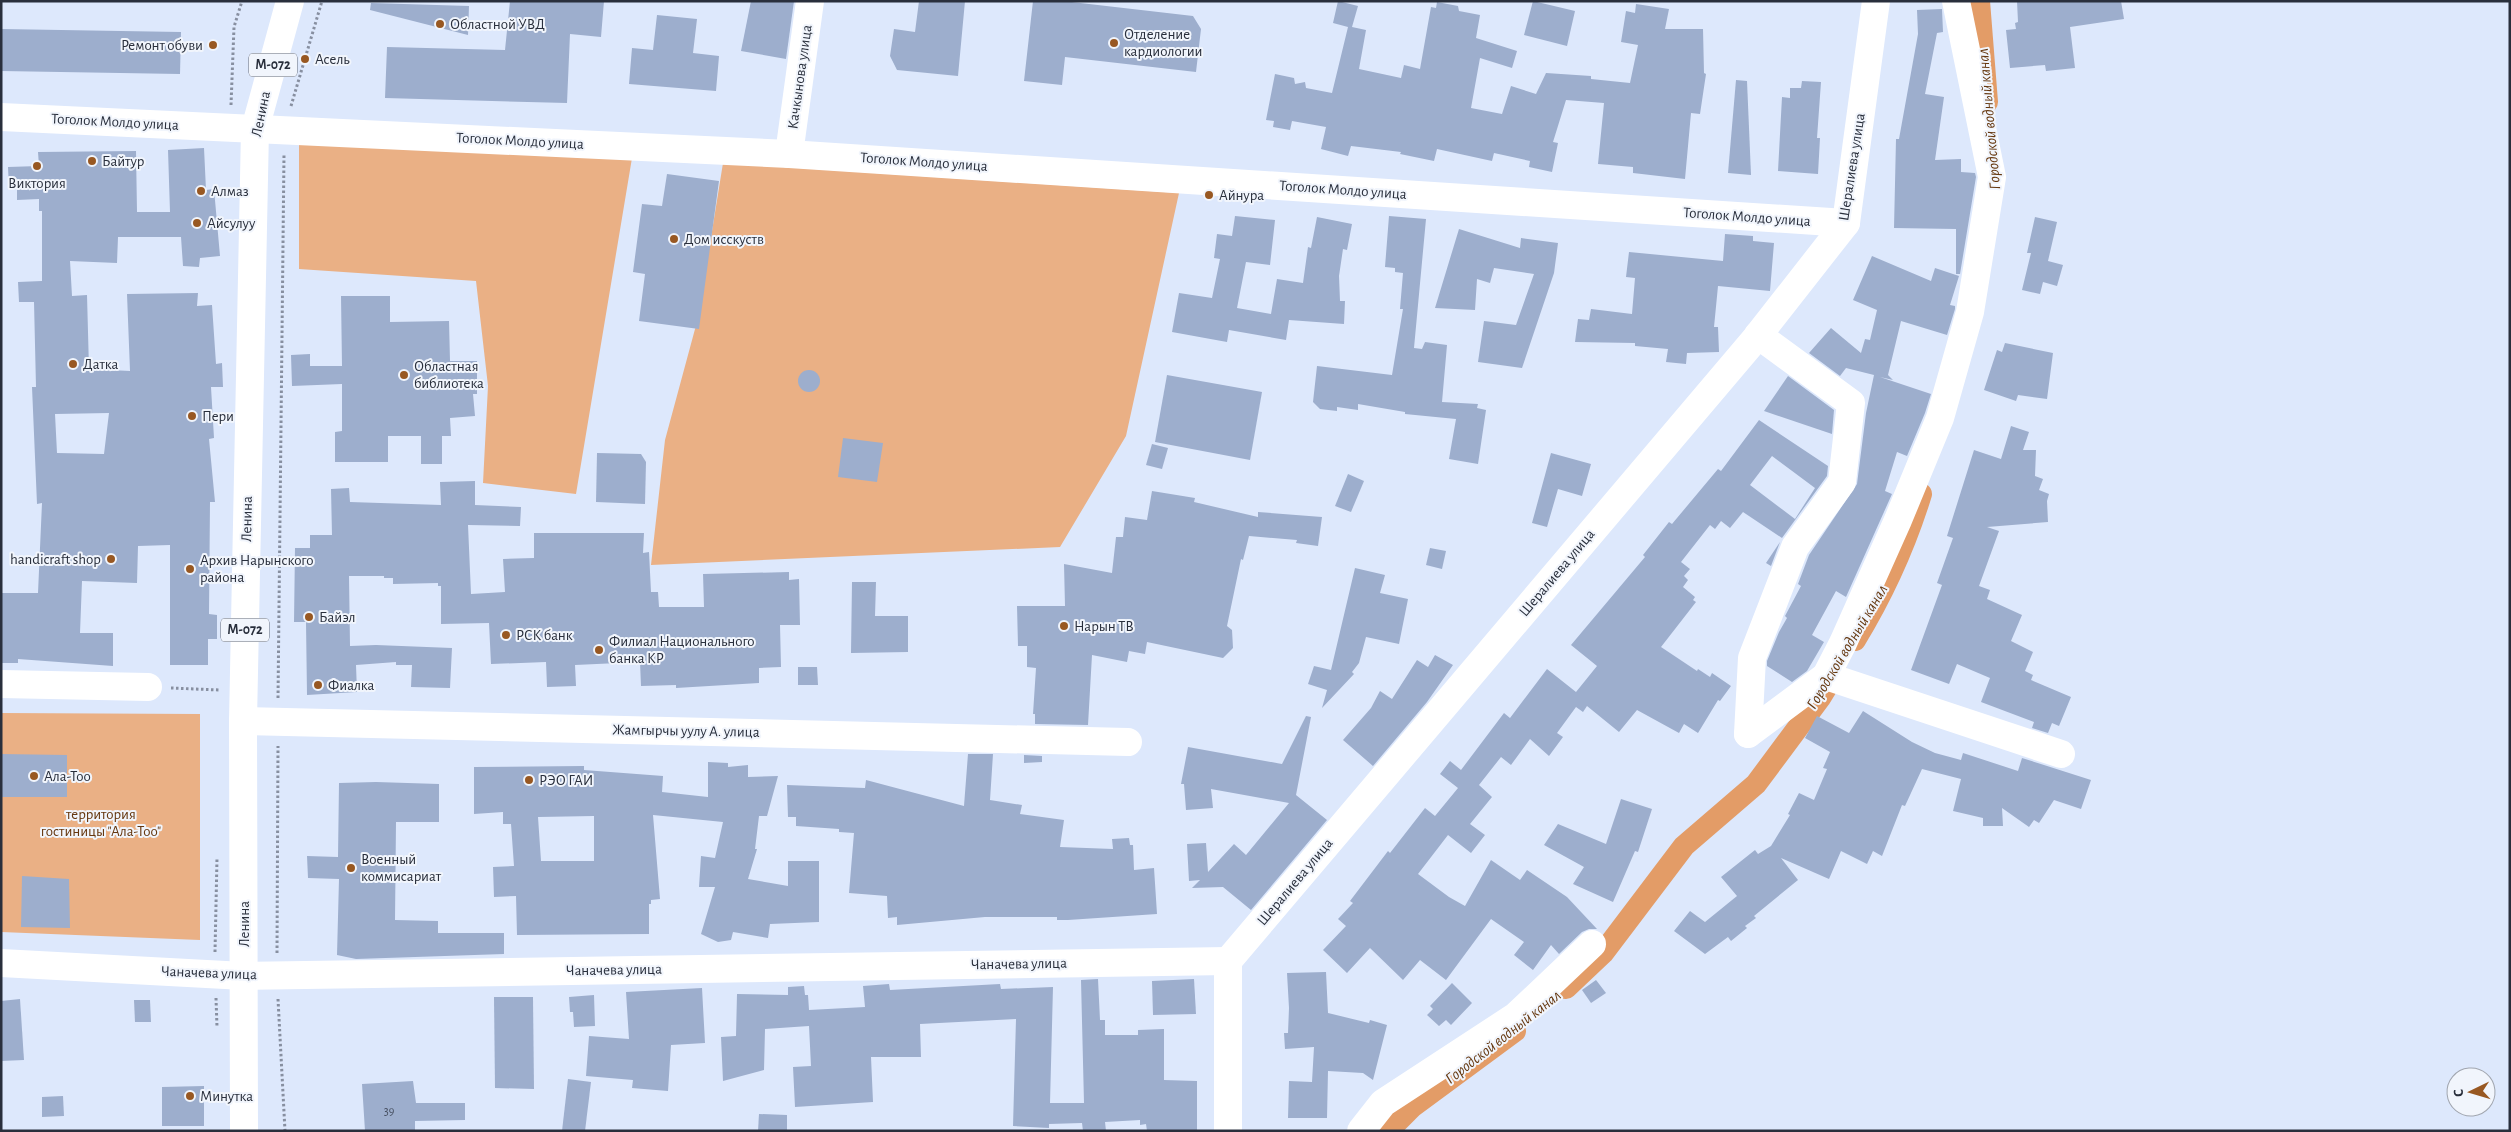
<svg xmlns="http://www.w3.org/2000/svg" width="2511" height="1132" font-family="'Alegreya Sans',sans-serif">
<rect width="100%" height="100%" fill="#dde8fc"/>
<g fill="#eab085">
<path d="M299 141 632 158 576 494 483 483 488 386 476 281 299 269Z"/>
<path d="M723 163 1179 193 1126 436 1060 547 651 565 665 440 698 318Z"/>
<path d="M1 713 200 714V940L1 932Z"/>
</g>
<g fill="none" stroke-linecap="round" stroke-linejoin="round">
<g stroke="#e39c67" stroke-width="22">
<path d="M1979 1 1987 102"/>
<path d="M1855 640C1883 594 1905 546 1921 494"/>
<path d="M1566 988 1603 953 1684 846 1756 784 1820 698 1836 672"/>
<path d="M1388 1131 1412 1107 1515 1031"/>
</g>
</g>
<g fill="#9daecd" fill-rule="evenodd">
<path d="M510 1H604L601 37 570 34 567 103 385 98 387 47 505 50Z"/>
<path d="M751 1H794L786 59 741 51Z"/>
<path d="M919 1H965L958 76 897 70 890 56 894 29 915 32Z"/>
<path d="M1033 1H1063L1193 16 1201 29 1196 72 1065 57 1062 85 1024 81Z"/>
<path d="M1338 1 1358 6 1352 27 1366 30 1359 69 1401 78 1404 65 1420 69 1431 7 1436 8 1437 2 1458 6 1459 11 1480 15 1476 38 1517 51 1512 68 1480 58 1471 108 1502 114 1511 86 1536 94 1546 73 1591 76V79L1630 83 1638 45 1621 42 1626 11 1635 13 1636 4 1669 9 1665 29H1703L1704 73 1706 74 1700 114 1691 113 1685 179 1633 173V167L1598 164 1604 103 1566 100 1553 142 1558 143 1552 172 1529 167 1530 161 1494 153 1492 161 1437 149 1434 161 1400 154 1401 152 1351 146 1348 156 1321 149 1326 127 1292 121 1290 130 1273 127 1274 121 1266 120 1275 74 1294 78 1295 84 1305 82 1306 88 1332 93 1348 27 1333 23Z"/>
<path d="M1533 1 1575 11 1567 46 1524 35Z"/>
<path d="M2017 1H2121L2124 19 2070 27 2075 68 2046 71 2045 65 2010 68 2006 30 2016 29 2015 23 2018 22Z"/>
<path d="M371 3 469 6 468 35 370 10Z"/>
<path d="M1942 9 1943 32 1937 33 1925 94 1944 97 1935 160 1961 159V172L1975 173 1976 177 1960 274H1956V229L1894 228 1896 139H1899L1918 34 1917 10Z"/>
<path d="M657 15 697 19 693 53 719 56 716 91 629 84 632 48 653 50Z"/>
<path d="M1 29 181 32 180 74 1 71Z"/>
<path d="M1736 80 1747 81 1751 175 1728 173Z"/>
<path d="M1802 81 1821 82 1817 138H1820L1818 174 1778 171 1782 97 1790 98V88H1801Z"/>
<path d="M204 148 206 190 214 189 220 256 200 258 199 267 183 266 181 237H118L117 263 70 261 72 296 87 295 89 369 130 371 127 294 198 293 197 306 212 305 216 364 222 363 223 387H211L214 438 209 439 215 502H210L209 614 217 615V639H208V665H170V545L138 546 137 583 82 581 80 633H113V666L18 659V663H1V593H38L42 503 37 504 32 387H36L34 302H19L18 282 42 281V211H39V199L17 200V187L9 188 8 167 39 166 38 152 136 151 137 212H170L168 150ZM109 413 104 454 57 453 55 414Z"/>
<path d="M667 174 719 181 699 329 639 321 645 274 633 272 642 204 662 206Z"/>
<path d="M1235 216 1275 220 1270 265 1246 262 1237 308 1271 314 1277 279 1303 283 1308 247 1311 248 1317 217 1352 224 1347 250 1343 249 1339 276 1340 301H1345L1344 324 1289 320 1286 340 1229 330 1227 342 1172 332 1179 293 1212 298 1220 259 1214 258 1217 234 1232 236Z"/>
<path d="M1389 216 1426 219 1414 348 1422 349 1425 342 1447 345 1442 402 1478 404 1477 408 1486 410 1478 464 1449 459 1456 419 1405 414V412L1358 404V410L1337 407V411L1320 409 1313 402 1317 366 1392 375 1403 309H1400L1403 273 1395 272V268L1385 267Z"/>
<path d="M2035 217 2057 222 2048 261 2063 265 2057 286 2043 282 2040 294 2022 290 2031 253H2027Z"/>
<path d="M1459 229 1520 248 1521 238 1558 243 1554 273 1522 368 1478 362 1484 321 1516 325 1534 274 1494 268 1490 283 1477 279 1475 310 1435 308Z"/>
<path d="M1725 234 1753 236V241L1774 243 1770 291 1718 286 1714 327H1718L1719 352 1687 353 1686 364 1666 362 1668 349 1635 346V343L1575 342 1578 319 1589 320 1591 309 1632 314 1635 278 1626 277 1629 252 1723 261Z"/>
<path d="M1872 256 1931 281 1935 268 1959 276 1950 305 1955 306V309L1947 335 1901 321 1888 375 1893 380 1880 377 1931 394 1925 413 1907 456 1897 452 1885 491 1892 494 1846 597 1836 591 1812 635 1824 642 1807 671 1792 682 1767 666V661L1779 632 1787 618 1785 616 1801 586 1798 584 1809 555 1857 484 1866 413 1874 375 1846 368 1840 376 1809 353 1831 328 1861 353 1865 339 1870 340 1877 310 1853 300Z"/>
<path d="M341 296H390V322L449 321 450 361H477V394H473L475 416 450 418 451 436H442V464H421V436H388V462H335V432L342 431V384L292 386 291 355 310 354V366H342Z"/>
<path d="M2005 343 2053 353 2047 399 2018 395 2016 401 1984 390 1997 350 2002 352Z"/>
<circle cx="809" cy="381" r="11"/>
<path d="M1167 375 1262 392 1250 460 1155 442Z"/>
<path d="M1788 376 1834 410 1832 434 1764 411Z"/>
<path d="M1759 420 1828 466 1827 476 1782 538 1743 512 1730 528 1721 521 1715 529 1710 525 1681 562 1690 569 1684 576 1688 580 1683 587 1695 597 1693 600 1696 602 1661 647 1697 671 1698 669 1710 677 1712 673 1731 686 1720 701 1718 700 1698 733 1684 724 1679 733 1637 710 1619 732 1587 706 1583 712 1576 707 1557 733 1563 737 1549 756 1530 739 1511 765 1501 757 1479 785 1492 797 1470 824 1485 835 1471 853 1448 835 1418 874 1449 897 1465 906 1491 860 1520 880 1527 870 1567 897 1597 929H1589L1582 932 1559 954 1551 945 1533 970 1514 955 1524 942 1491 919 1446 980 1420 960 1403 980 1370 948 1347 973 1323 950 1346 926 1338 919 1353 903 1350 901 1388 851 1390 853 1425 808 1435 816 1458 788 1440 774 1450 761 1461 770 1504 713 1510 718 1547 669 1576 692 1597 666 1571 645 1645 557 1643 555 1669 522 1672 524 1718 469 1721 471ZM1772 456 1815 488 1795 519 1750 485Z"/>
<path d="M2011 426 2029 432 2023 450H2036L2035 476 2043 479 2039 490 2049 494 2047 501 2048 522 1987 527 1999 531 1979 586 1990 590 1987 599 2022 615 2011 641 2033 652 2025 671 2033 675 2031 680 2071 697 2059 726 2052 723 2048 733 2032 728 2034 722 1981 702 1990 678 1957 664 1949 684 1911 670 1942 585 1937 583 1953 538 1947 536 1974 450 2001 459Z"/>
<path d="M843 438 883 443 877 482 838 477Z"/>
<path d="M1152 444 1168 448 1162 469 1146 465Z"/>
<path d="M597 453 641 454 646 462 645 504 596 502Z"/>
<path d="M1551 453 1591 464 1582 496 1558 489 1547 527 1532 523Z"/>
<path d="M1348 474 1364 481 1351 512 1335 506Z"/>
<path d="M475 481V505L521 507 520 526 468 525 471 594 505 592 503 559 534 558V533H644L643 553 649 552 651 592H658L659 607H704L703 574 789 572V580L799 579 800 625H780L781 667 759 668V683L676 688V685L641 686 640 662 575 665 576 686 547 687 546 662 491 664 489 623 441 624V586H438V583L393 584V578H384V576H349L350 646 376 645 452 648 450 688 411 687 412 665H396V662L356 665 357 692 307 695 306 622H294L295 548H310V535H332L331 489 349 488 350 502 441 505 440 482Z"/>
<path d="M1152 491 1195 498 1194 502 1258 517V512L1322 517 1318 546 1296 543 1297 540 1249 536 1243 560 1241 559 1227 626 1232 630 1233 648 1223 658 1147 642 1145 654 1129 651 1127 662 1092 655 1088 725 1035 724V714H1033L1036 668 1027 667V646H1018L1017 606H1065L1064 564 1112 573 1116 537H1123L1125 517 1147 520Z"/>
<path d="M1780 542 1771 566 1766 563Z"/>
<path d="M1430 548 1446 551 1442 569 1426 565Z"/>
<path d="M1355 568 1385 575 1380 593 1408 599 1399 644 1366 637 1359 663 1352 672 1354 674 1322 708 1327 690 1308 684 1314 666 1331 670Z"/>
<path d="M852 582H876L875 616H908V652L851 653Z"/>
<path d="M1435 655 1453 665 1427 702 1373 766 1343 740 1371 708 1380 691 1392 699 1417 660 1428 667Z"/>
<path d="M798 667H817L818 685H798Z"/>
<path d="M1863 711 1912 742 1935 753 1961 760 1963 753 2018 771 2022 758 2091 780 2081 809 2054 800 2039 823 2034 820 2029 827 2002 808 2003 826H1983V818L1953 811 1961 779 1922 769 1905 806 1902 805 1882 856 1873 851 1867 864 1841 851 1829 879 1781 858 1798 880 1754 916 1756 918 1745 926 1747 928 1731 941 1728 937 1705 954 1674 931 1690 911 1705 922 1737 896 1721 877 1755 850 1758 854 1771 846 1790 815 1788 814 1799 793 1814 800 1827 769 1823 768 1830 752 1805 738 1817 716 1849 733Z"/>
<path d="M1306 716 1311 717 1296 795 1327 820 1251 910 1223 887 1192 888 1200 880 1189 881 1187 844 1206 843 1208 872 1234 844 1246 855 1289 803 1211 789 1213 808 1186 810 1184 784H1181L1188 747 1282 764Z"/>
<path d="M1 754 67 755V797H1Z"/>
<path d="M968 754H993L990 800 1022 805 1020 814 1064 820 1060 847 1113 849 1112 839 1129 838 1130 845H1133L1134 870 1154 868 1157 914 1068 920H1057V917H985L897 925V917L888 918 887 896 849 893 854 833 839 832V829L796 826V817H788L787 785 865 788 866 780 964 806Z"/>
<path d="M1024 755 1042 756V762L1024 763Z"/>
<path d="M708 762 728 763V767L748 765V777L778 776 767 816H759L755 849H757L748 879 788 886V861H819V922L770 924 768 938 733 932 731 940 718 942 701 934 715 887H699L701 856 715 858 723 822 653 815 660 899 651 900V904H649V934L517 935 516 896 494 897 493 867 514 866 511 824H503V812L474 814V767L584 766V770L663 776 662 792 708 797ZM594 816V861H541L538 817Z"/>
<path d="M376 782 439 784V822H396L395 920 438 921V933H504V954L356 959 337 955 339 879 308 878 307 856 338 857 339 783Z"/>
<path d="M1621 799 1652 809 1638 852 1635 851 1613 902 1573 884 1584 867 1544 845 1558 824 1606 844Z"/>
<path d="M22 876 69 879 70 928 21 927Z"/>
<path d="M1326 972 1328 1013 1369 1023 1370 1020 1387 1025 1373 1080 1363 1073 1328 1071 1327 1118H1288L1289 1081 1312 1082 1314 1047 1285 1049 1284 1033H1288L1289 1008 1287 973Z"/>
<path d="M1098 979 1100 1020H1105V1035H1138V1030L1164 1029V1080L1197 1081V1131H1147L1146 1124 1140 1125V1120L1105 1122 1106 1131H1083L1082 1123 1049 1124V1128L1013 1126 1016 1019 920 1024 921 1057H871L873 1102 795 1107 793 1067 811 1066 809 1026 765 1029 764 1070 723 1081 721 1037 736 1036 737 994 788 995V987L804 986 805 995H808L809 1010 865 1007 863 986 889 984 890 990 1000 984 1001 989 1053 987 1050 1103H1084L1081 980Z"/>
<path d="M1194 979 1196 1014 1153 1015 1152 981Z"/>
<path d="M1596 980 1606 993 1591 1003 1582 990Z"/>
<path d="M1452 983 1472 1003 1451 1025 1446 1020 1439 1026 1427 1015 1433 1009 1430 1006Z"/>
<path d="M702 988 705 1043 671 1045 668 1091 632 1088 633 1080 586 1076 589 1036 629 1039 626 992Z"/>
<path d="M594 995 595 1026 574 1027 573 1012H570L569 997Z"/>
<path d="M494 997H533L534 1089 495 1088Z"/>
<path d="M20 999 24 1060 1 1061V1001Z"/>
<path d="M134 1000H150L151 1022H135Z"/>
<path d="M568 1079 591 1082 585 1131H562Z"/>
<path d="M413 1081 416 1103H465V1120L415 1121V1131H365L362 1084Z"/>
<path d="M204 1086V1126H162V1087Z"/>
<path d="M63 1096 64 1116 42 1117V1097Z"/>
<path d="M759 1114 787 1115V1131H758Z"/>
</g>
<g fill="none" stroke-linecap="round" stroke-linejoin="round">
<g stroke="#878fa0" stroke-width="3" stroke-dasharray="2.5 2.5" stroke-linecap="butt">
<path d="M231 105 234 27 242 1"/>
<path d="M291 106 322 1"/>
<path d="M171 688 219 690"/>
<path d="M278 698 284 154"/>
<path d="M215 952 217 858"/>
<path d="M277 953 278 746"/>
<path d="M216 998 217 1027"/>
<path d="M278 999 285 1131"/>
</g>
<g stroke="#fff" stroke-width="28">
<path d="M1 117 789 154 1846 223"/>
<path d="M789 154 810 1"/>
<path d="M1826 676 2061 754"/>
<path d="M1 684 148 687"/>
<path d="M243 721 1128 742"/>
<path d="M1748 734 1826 676 1843 643 1898 520 1940 418 1970 312 1992 177 1956 1"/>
<path d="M1748 734 1752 658 1795 547 1842 482 1851 403 1758 335"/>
<path d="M1 963 244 976 1228 961"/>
<path d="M1228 1131V961L1756 338 1846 223 1876 1"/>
<path d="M1361 1131 1383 1103 1516 1016 1592 944"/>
</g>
<path stroke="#fff" stroke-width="28" d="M244 1131 243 721 255 129 290 1"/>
</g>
<g fill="#985822" stroke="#f1f5fc" stroke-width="2">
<circle cx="440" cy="24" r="5"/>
<circle cx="1114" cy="43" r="5"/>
<circle cx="213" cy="45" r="5"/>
<circle cx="305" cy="59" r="5"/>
<circle cx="92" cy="161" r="5"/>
<circle cx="37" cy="166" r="5"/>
<circle cx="201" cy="191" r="5"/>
<circle cx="1209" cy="195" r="5"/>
<circle cx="197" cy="223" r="5"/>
<circle cx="674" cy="239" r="5"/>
<circle cx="73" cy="364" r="5"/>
<circle cx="404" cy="375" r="5"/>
<circle cx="192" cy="416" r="5"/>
<circle cx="111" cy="559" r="5"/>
<circle cx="190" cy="569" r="5"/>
<circle cx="309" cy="617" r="5"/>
<circle cx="1064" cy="626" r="5"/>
<circle cx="506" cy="635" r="5"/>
<circle cx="599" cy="650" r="5"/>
<circle cx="318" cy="685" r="5"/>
<circle cx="34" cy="776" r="5"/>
<circle cx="529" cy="780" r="5"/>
<circle cx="351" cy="868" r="5"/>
<circle cx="190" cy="1096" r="5"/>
</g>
<g text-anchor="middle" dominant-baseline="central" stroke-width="4" stroke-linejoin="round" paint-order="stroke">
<g font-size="12" fill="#464f60">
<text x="389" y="1111">39</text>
</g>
<g fill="#f1f5fc" stroke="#656a76" stroke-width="1">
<rect x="249" y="53.5" width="48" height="23" rx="4"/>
<rect x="221" y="618.5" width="48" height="23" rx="4"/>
</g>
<g font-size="14" font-weight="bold" fill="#292f3c">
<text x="273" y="65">М-072</text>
<text x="245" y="630">М-072</text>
</g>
<g font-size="15" fill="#292f3c" stroke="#f1f5fc" text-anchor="start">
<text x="450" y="24">Областной УВД</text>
<text x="1124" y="34">Отделение<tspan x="1124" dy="17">кардиологии</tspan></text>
<text x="203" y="45" text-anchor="end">Ремонт обуви</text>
<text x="315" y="59">Асель</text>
<text x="102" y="161">Байтур</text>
<text x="37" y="183" text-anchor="middle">Виктория</text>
<text x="211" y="191">Алмаз</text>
<text x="1219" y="195">Айнура</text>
<text x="207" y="223">Айсулуу</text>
<text x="684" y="239">Дом исскуств</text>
<text x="83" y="364">Датка</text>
<text x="414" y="366">Областная<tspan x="414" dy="17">библиотека</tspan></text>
<text x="202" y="416">Пери</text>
<text x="101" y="559" text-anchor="end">handicraft shop</text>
<text x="200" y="560">Архив Нарынского<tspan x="200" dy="17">района</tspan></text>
<text x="319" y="617">Байэл</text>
<text x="1074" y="626">Нарын ТВ</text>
<text x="516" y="635">РСК банк</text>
<text x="609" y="641">Филиал Национального<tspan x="609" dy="17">банка КР</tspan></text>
<text x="328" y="685">Фиалка</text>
<text x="44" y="776">Ала-Тоо</text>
<text x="539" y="780">РЭО ГАИ</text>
<text x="361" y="859">Военный<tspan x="361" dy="17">коммисариат</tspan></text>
<text x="200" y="1096">Минутка</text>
</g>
<g font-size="15" fill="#292f3c" stroke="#f1f5fc">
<text transform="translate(800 77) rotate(-82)">Качкынова улица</text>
<text transform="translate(261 114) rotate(-78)">Ленина</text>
<text transform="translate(115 122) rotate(3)">Тоголок Молдо улица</text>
<text transform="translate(520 141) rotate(3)">Тоголок Молдо улица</text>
<text transform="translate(924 162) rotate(4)">Тоголок Молдо улица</text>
<text transform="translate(1852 167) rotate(-81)">Шералиева улица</text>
<text transform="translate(1343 190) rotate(4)">Тоголок Молдо улица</text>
<text transform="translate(1747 217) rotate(4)">Тоголок Молдо улица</text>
<text transform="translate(247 519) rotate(-89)">Ленина</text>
<text transform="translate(1557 573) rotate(-50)">Шералиева улица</text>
<text transform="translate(686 731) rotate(1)">Жамгырчы уулу А. улица</text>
<text transform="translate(1295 882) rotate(-50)">Шералиева улица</text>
<text transform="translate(244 924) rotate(-90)">Ленина</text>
<text transform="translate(1019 964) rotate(-1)">Чаначева улица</text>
<text transform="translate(614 970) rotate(-1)">Чаначева улица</text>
<text transform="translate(209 973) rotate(2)">Чаначева улица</text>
</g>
<g font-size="15" fill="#66370f" stroke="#f1f5fc">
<text x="101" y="814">территория<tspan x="101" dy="17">гостиницы "Ала-Тоо"</tspan></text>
</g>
<g font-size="16" font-style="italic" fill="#65370e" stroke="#f1f5fc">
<text transform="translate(1989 119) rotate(-95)">Городской водный канал</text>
<text transform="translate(1847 647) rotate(-59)">Городской водный канал</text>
<text transform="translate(1503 1037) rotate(-38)">Городской водный канал</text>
</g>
</g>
<rect width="2511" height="1132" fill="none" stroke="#292f3c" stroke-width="5"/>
<g transform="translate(2471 1092) rotate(265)"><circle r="24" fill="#f1f5fc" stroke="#a1a6af"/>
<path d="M0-4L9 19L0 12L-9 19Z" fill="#985822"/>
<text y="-8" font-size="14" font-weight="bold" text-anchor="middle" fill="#292f3c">С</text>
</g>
</svg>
